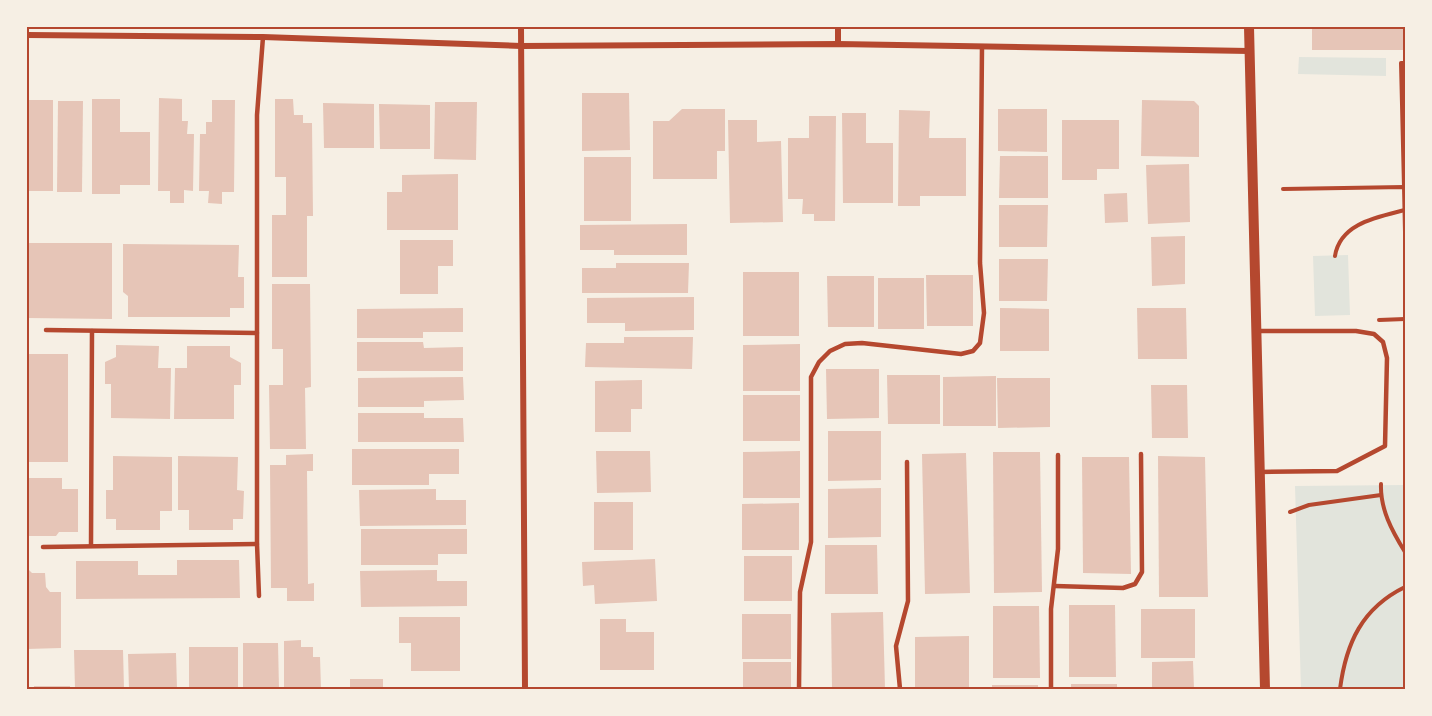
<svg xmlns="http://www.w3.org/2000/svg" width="1432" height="716" font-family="Lato,sans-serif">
<rect width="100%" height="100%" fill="#f6efe4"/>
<g fill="#e2e4dc">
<path d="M1299 57 1386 58V76L1298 74Z"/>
<path d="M1348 255 1350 315 1315 316 1313 256Z"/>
<path d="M1405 485V689H1301L1295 486Z"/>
</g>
<g fill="#e6c5b7">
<rect x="1312" y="27" width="92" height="23"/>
<path d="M582 93H629L630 150 582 151Z"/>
<path d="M159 98 182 99V121H188L187 134H194L193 191 184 190V203H170V191H158Z"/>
<path d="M92 99H120V132H150V185H120V194H92Z"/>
<path d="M275 99H293L294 115H303V123H312L313 216H307V277H272V215H286V177H275Z"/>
<path d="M28 100H53V191H27Z"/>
<path d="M212 100H235L234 192H222V204L208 203 209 191H199L200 134H206V122H212Z"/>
<path d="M1142 100 1194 101 1199 106V157L1141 156Z"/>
<path d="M58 101H83L82 192H57Z"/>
<path d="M435 102H477L476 160 434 159Z"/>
<path d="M323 103 374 104V148H324Z"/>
<path d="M379 104 430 105V149H380Z"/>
<path d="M682 109H725V151H717V179H653V121H669Z"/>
<path d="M998 109H1047V152L998 151Z"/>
<path d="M899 110 930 111 929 138H966V196H920V206H898Z"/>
<path d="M842 113H866V143H893V203H843Z"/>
<path d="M809 116H836L835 221H814V214H802L803 199H788V138H809Z"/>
<path d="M728 120H757V142L781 141 783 222 730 223Z"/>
<path d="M1062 120H1119V169H1097V180H1062Z"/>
<path d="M1000 156H1048V198H999Z"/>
<rect x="584" y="157" width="47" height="64"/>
<path d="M1189 164 1190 222 1148 224 1146 165Z"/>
<path d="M458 174V230H387V192H402V175Z"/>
<path d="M1127 193 1128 222 1105 223 1104 194Z"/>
<path d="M999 205H1048L1047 247H999Z"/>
<path d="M687 224V255H614V250H580V225Z"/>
<path d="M1185 236V284L1152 286 1151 237Z"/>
<path d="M400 240H453V266H438V294H400Z"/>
<path d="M27 243H112V319L27 318Z"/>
<path d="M123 244 239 245 238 277H244V308H230V317H128V296L123 292Z"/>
<path d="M999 259H1048L1047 301H999Z"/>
<path d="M616 263H689L688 293H582V268H616Z"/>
<rect x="743" y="272" width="56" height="64"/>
<path d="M926 275H973V326H927Z"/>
<path d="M827 276H874V327H828Z"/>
<rect x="878" y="278" width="46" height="51"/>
<path d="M272 284H310L311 387 305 388 306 449H270L269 385H283V349H272Z"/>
<path d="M694 297V330L625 331V323H587V298Z"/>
<path d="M463 308V332H423V338H357V309Z"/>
<path d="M1000 308 1049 309V351H1000Z"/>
<path d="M1137 308H1186L1187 359H1138Z"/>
<path d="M624 337H693L692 369 585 367 586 343H624Z"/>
<path d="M357 342H423L424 348 463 347V371H357Z"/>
<path d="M800 344V391H743V345Z"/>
<path d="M116 345 159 346 158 368H171L170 419 111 418V384H105V362L116 357Z"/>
<path d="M187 346H230V357L241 363V385H234V419H174L175 368H187Z"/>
<rect x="27" y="354" width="41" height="108"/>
<path d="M826 369H879V418L827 419Z"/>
<path d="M887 375H940V424H888Z"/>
<path d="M996 376V426H943V377Z"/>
<path d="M463 377 464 400 424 401V407H358V378Z"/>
<path d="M997 378H1050V427L998 428Z"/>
<path d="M642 380V409H631V432H595V381Z"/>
<path d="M1151 385H1187L1188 438H1152Z"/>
<rect x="743" y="395" width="57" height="46"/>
<path d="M358 413H424V418H463L464 442H358Z"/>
<path d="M828 431H881V480L828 481Z"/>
<path d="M352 449H459V474H429V485H352Z"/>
<path d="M596 451H650L651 492 597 493Z"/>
<path d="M800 451V498H743V452Z"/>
<path d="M993 452H1040L1042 592 994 593Z"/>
<path d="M966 453 970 593 925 594 922 454Z"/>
<path d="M313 454V471H307L308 584 314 583V601H287V588H271L270 465H286V455Z"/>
<path d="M113 456 172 457V511H160V530H116V519H106V490H113Z"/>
<path d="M178 456 238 457 237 490 244 491 243 519H233V530H189V510H178Z"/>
<path d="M1158 456 1205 457 1208 597H1159Z"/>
<path d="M1082 457H1129L1131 574 1083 573Z"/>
<path d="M27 478H62V489H78V532H59L56 536H27Z"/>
<path d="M881 488V537L828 538V489Z"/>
<path d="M436 489V500H466V525L360 526 359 490Z"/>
<rect x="594" y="502" width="39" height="48"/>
<path d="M799 503V550H742V504Z"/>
<path d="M361 529H467V554H438V565H361Z"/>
<path d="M825 545H877L878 594H825Z"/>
<rect x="744" y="556" width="48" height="45"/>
<path d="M655 559 657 601 595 604 594 585 583 586 582 562Z"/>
<path d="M177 560H239L240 598 76 599V561H138V575H177Z"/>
<path d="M27 568 32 573H45L46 587 50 592H61V648L27 649Z"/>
<path d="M437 570V581H467V606L361 607 360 571Z"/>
<path d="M1069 605H1115L1116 677H1069Z"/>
<path d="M993 606H1039L1040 678H993Z"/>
<rect x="1141" y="609" width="54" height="49"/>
<path d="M883 612 885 689H832L831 613Z"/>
<rect x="742" y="614" width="49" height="45"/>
<path d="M399 617H460V671H411V643H399Z"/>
<path d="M600 619H626V632H654V670H600Z"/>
<path d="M969 636V689H915V637Z"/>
<path d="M301 640V647H313V657H320L321 689H284V641Z"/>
<path d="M243 643H278L279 689H243Z"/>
<rect x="189" y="647" width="49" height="42"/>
<path d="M74 650H123L124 689H75Z"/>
<path d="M176 653 177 689H129L128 654Z"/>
<path d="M1193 661 1194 689H1152V662Z"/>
<rect x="743" y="662" width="48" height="27"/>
<rect x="350" y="679" width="33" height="10"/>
<rect x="1071" y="684" width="46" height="5"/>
<rect x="992" y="685" width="46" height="4"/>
<rect x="34" y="686" width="36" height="3"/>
<rect x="416" y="687" width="51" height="2"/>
</g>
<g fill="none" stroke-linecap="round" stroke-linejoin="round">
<g stroke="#b5482f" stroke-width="4">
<path d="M1404 187 1401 63H1405"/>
<path d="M1283 189 1404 187 1405 232"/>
<path d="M1335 256C1340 223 1378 217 1405 210"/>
<path d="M1379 320 1405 319"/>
<path d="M1381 484C1380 509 1392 531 1405 552"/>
<path d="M1290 512 1309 505 1381 495"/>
<path d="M1340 689C1346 643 1362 608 1405 587"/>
</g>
<g stroke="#b5482f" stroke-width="4.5">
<path d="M46 330 257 333"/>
<path d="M1257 331H1356L1374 334 1383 342 1387 358 1385 446 1337 471 1259 472"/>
<path d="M91 545 92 331"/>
<path d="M43 547 257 544"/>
<path d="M1055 586 1123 588 1135 584 1142 572 1141 454"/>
<path d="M259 596 257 544V115L263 37"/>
<path d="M799 689 800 592 811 542V377L819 362 830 351 845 344 862 343 961 354 973 351 980 343 984 313 980 263 982 47"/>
<path d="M900 689 896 646 908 601 907 462"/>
<path d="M1051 689V609L1058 549V455"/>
</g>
<g stroke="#b5482f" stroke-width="6">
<path d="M521 27 525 689"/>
<path d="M838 27V44"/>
<path d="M27 35 263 37 521 46 838 44 1249 51"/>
</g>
<path stroke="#b5482f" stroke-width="10" d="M1249 27 1265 689"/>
</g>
<rect width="1432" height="716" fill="none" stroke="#f6efe4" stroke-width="57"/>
<rect x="28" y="28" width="1376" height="660" fill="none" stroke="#b5482f" stroke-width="2"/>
</svg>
